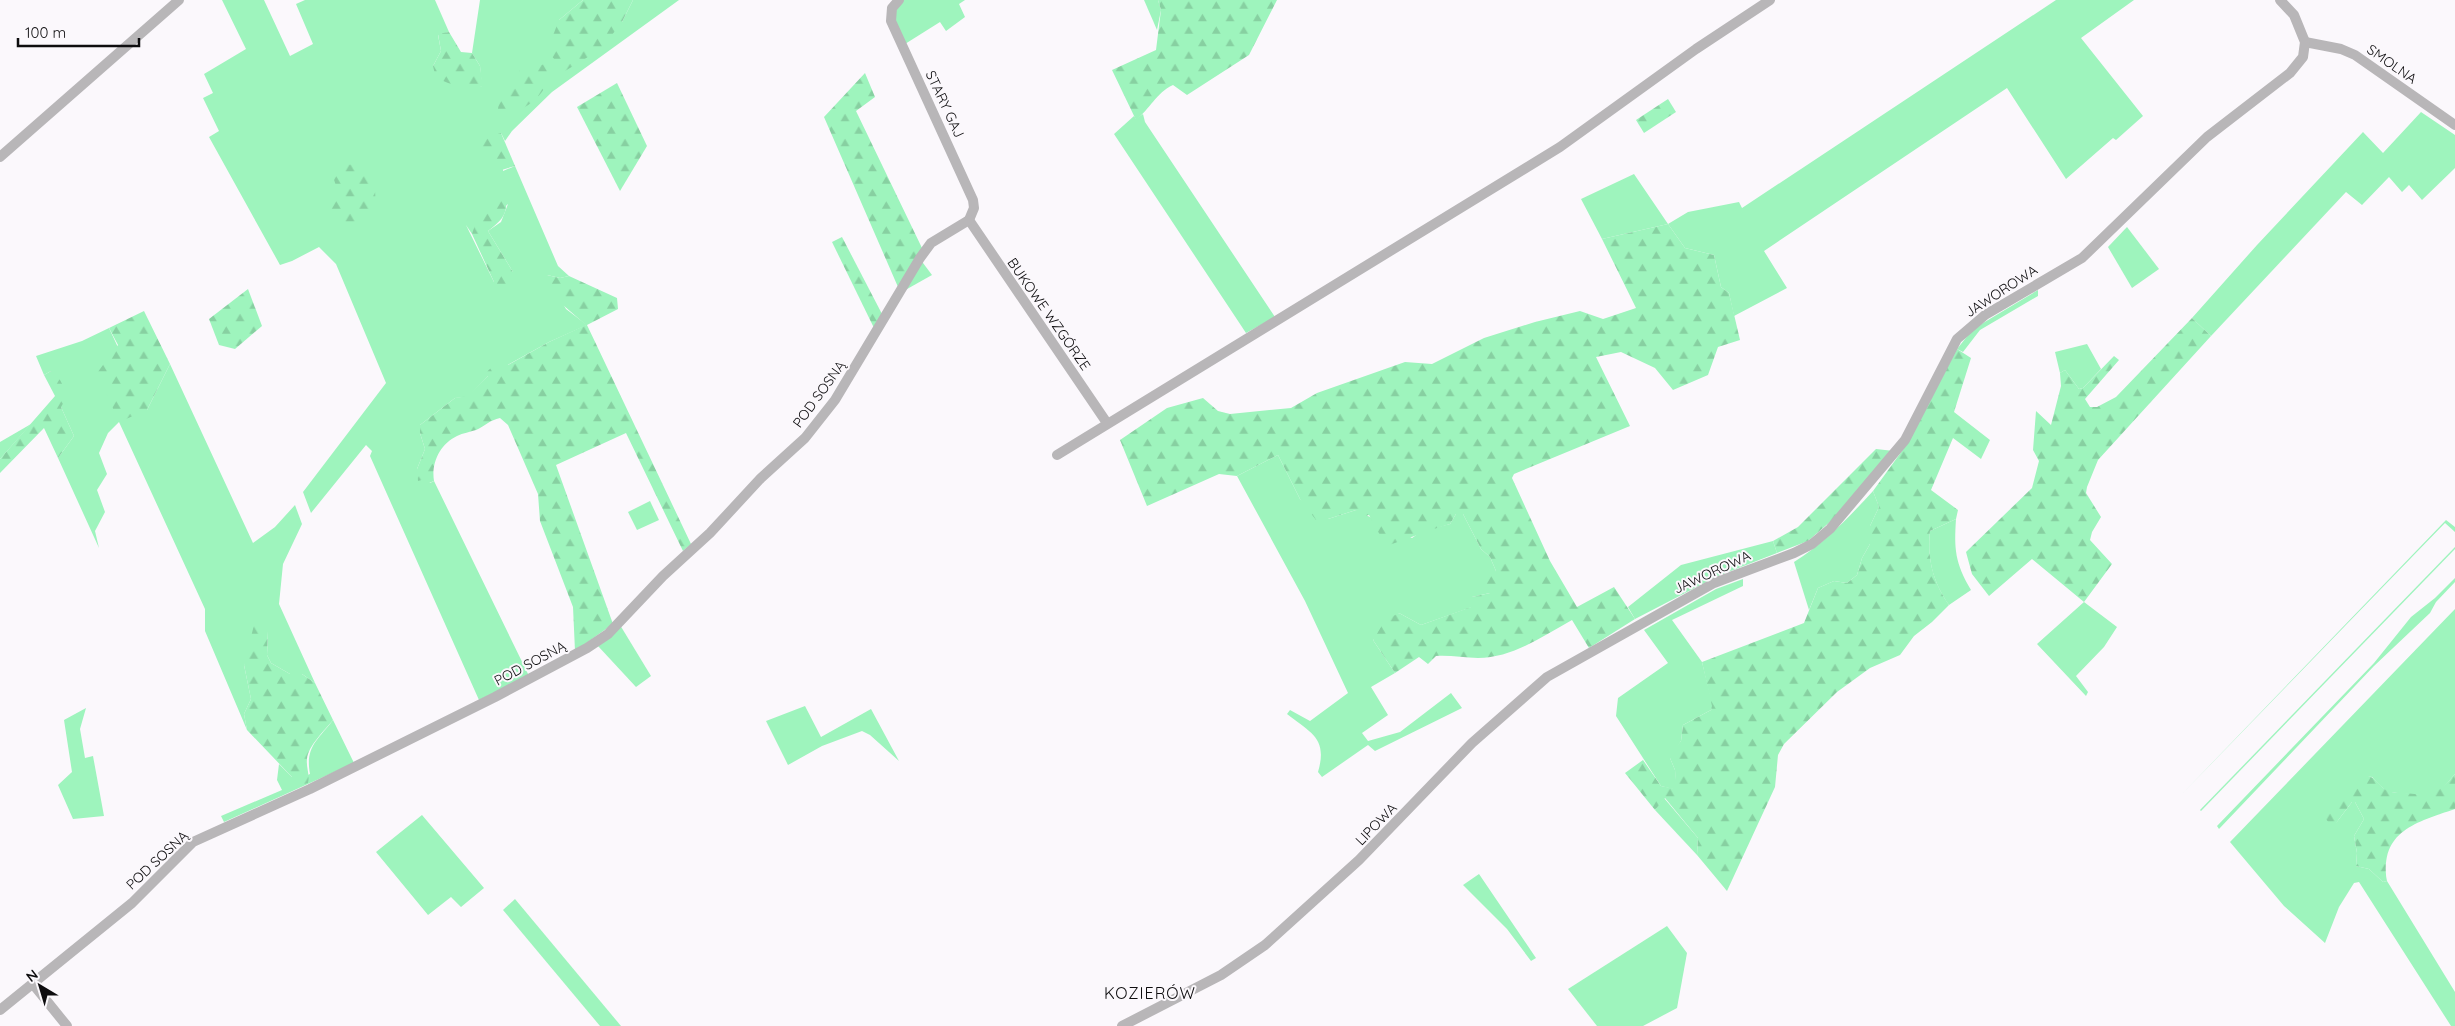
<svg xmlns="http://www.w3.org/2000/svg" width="2455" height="1026" font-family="Quicksand,sans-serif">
<defs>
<pattern id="forest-firs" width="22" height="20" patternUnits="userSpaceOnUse" patternTransform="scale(1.25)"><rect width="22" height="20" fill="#9ef4bd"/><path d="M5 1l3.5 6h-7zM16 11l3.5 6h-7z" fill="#87d0a1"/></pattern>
</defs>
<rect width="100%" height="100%" fill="#fbf8fc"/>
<g fill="#9ef4bd" fill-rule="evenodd">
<path d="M222 0H264L290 56 313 44 296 4 305 0H435L449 32 438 35 441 51 433 66 482 87 480 66 472 53 480 0H583L559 20 622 22 633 0H679L552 92 512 131 505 141 501 133 503 171 515 166 558 266 569 276 560 278 547 275 566 309 587 325 549 342 488 376 468 397 455 398 420 425V433L425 449 417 469 430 483 434 481 529 676 479 700 370 456 372 451 366 445 311 513 303 492 386 383 336 264 319 247 292 261 280 265 209 137 219 131 203 98 213 93 204 74 246 49ZM508 204 501 222 488 231 513 272 494 282 466 225 472 234Z"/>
<path d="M902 0H965L959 4 965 17 946 31 940 22 905 44C897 27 889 16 902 0Z"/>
<path d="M1144 0H1158L1161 10 1157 30Z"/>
<path d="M2056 0H2134L2081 38 2143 116 2116 140 2113 138 2066 179 2007 88 1764 251 1787 288 1734 316 1729 293 1721 287 1714 255 1685 248 1668 224 1602 239 1581 199 1634 174 1668 224 1688 212 1739 202 1742 208Z"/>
<path d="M2421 112 2455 135V168L2422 200 2409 185 2402 192 2389 177 2362 205 2346 192 2211 336 2192 318 2257 245 2363 132 2383 153Z"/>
<path d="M1143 114 1145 122 1275 317 1246 333 1114 134 1134 116 1136 119Z"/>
<path d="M2127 227 2159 269 2132 288 2108 247Z"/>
<path d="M920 259 932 275 900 293Z"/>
<path d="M2038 290V296L1980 330 1963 352 1957 349 1973 329Z"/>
<path d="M109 328 147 410 170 364 253 543 275 527 295 505 302 524 283 564 279 604 315 683 302 674H290L271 663 267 655 268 631 244 665 251 699 244 714 247 730 205 631V609L119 422 108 433 99 453 107 474 97 490 105 512 95 531 99 548 58 458 74 436 61 407 51 371 44 375 36 356 82 341Z"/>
<path d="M2087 344 2101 369 2083 388 2079 389 2065 370 2060 373 2055 352Z"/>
<path d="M31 424 0 459V442Z"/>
<path d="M1278 455 1300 499 1328 519 1356 510 1412 538 1422 531 1450 524 1456 514H1463L1481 549 1490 557 1496 571 1490 593 1472 597V607L1421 625 1399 613 1373 640 1395 673 1371 687 1388 715 1362 733 1368 741 1400 732 1451 693 1462 708 1375 751 1368 745 1322 777 1318 772C1328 738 1311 733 1287 714L1290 710 1310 721 1348 693 1305 601 1237 476Z"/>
<path d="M1873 491 1879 507 1870 526V544L1862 558 1857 575 1847 583 1834 581 1818 588 1809 610 1794 562C1826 542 1848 518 1873 491Z"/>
<path d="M650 501 659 520 637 530 628 512Z"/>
<path d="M1956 519C1954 549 1955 563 1971 590L1949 605C1933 582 1927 559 1930 531Z"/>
<path d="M2446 520 2455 527V532L2445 523 2183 793Z"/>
<path d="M1773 541 1777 553 1718 576 1635 619 1628 607 1681 565Z"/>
<path d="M2455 547V549L2201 811 2200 810Z"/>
<path d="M2455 578V582L2436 602 2430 613 2374 666 2219 829 2217 826 2374 663 2411 617 2435 598Z"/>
<path d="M1743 579V586L1672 620 1702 662 1713 706 1711 710 1683 725 1681 741 1670 758 1675 770 1677 790 1661 786 1616 716 1618 698 1668 663 1644 630 1716 589Z"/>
<path d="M2084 602 2117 627 2104 647 2076 676 2088 692 2086 696 2037 644Z"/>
<path d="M2455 609V774L2442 789 2430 796 2387 792 2372 777 2364 776 2336 823 2352 802H2355L2364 819 2354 836 2357 853 2356 866 2369 869 2383 882 2387 881 2455 992V1026H2451L2359 882 2354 883 2339 907 2325 943 2284 906 2230 842Z"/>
<path d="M620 625 651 676 636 687 598 646Z"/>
<path d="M805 706 821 737 871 709 899 761 870 735 862 731 822 746 788 765 766 721Z"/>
<path d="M86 708 80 729 85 758 93 756 104 816 73 819 58 785 72 772 64 720Z"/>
<path d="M333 720 354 763 224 822 221 816 282 790 277 780 279 764 292 777 293 781 310 774C305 747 317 741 333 720Z"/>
<path d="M1664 798 1698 838 1697 855 1655 810Z"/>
<path d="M422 815 484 888 461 907 451 897 428 915 376 852Z"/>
<path d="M1479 874 1536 958 1531 961 1507 929 1463 885Z"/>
<path d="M515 899 621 1026H600L503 910Z"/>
<path d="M1667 926 1687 953 1677 1008 1643 1026H1597L1568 989Z"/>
</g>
<g fill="url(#forest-firs)">
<path d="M583 0H633L622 22 601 49 565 71 547 51 559 20Z"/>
<path d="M1158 0H1277L1249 55 1187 95 1173 85C1156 93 1150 109 1136 120L1112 70 1156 50 1161 10Z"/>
<path d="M449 32 461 52 472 53 480 66 483 87 453 85 436 78 433 66 441 51 438 34Z"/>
<path d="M526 61 534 68 544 64 549 71C548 76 547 82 545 87 537 102 515 118 498 109L499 101 517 81 521 65Z"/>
<path d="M865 73 875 97 856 111 922 248 898 287 824 117Z"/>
<path d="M617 83 647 146 620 191 577 107Z"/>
<path d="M1668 99 1676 112 1644 133 1636 120Z"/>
<path d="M501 133 515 166 495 172 482 147 484 138Z"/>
<path d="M337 159 342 165C374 161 377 185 375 210L356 224 334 226 327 217 321 202 337 189 329 164Z"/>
<path d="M504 191C510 211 504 219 488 231L513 272 516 284 509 293 494 282 472 234C480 212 482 202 504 191Z"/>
<path d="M1668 224 1685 248 1714 255 1721 287 1729 293 1740 340 1718 347 1708 375 1673 390 1655 368 1621 352 1596 357 1630 426 1514 474 1512 478 1550 561 1577 607 1614 587 1635 619 1589 648 1572 620C1543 636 1513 658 1478 658 1464 658 1450 655 1436 656L1428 664 1419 657 1395 673 1373 640 1385 620 1399 613 1421 625 1471 607 1472 597 1490 593 1478 578 1496 571 1490 557 1481 549 1463 514H1456L1450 524C1428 530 1408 539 1386 546L1369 515 1358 518 1356 510 1328 519 1316 520 1300 499 1278 455 1237 476 1219 474 1147 506 1120 440 1167 408 1203 398 1218 411 1230 414 1291 408 1317 393 1405 362 1432 364 1484 338 1535 322 1580 311 1603 319 1636 308 1602 239Z"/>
<path d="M842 237 882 314 874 328 832 242Z"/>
<path d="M547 275 560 278 569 276 617 298 618 309 587 325 691 544 683 551 626 433 556 465 613 624 575 651 573 607 540 521 538 494 508 425 500 418C490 420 485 426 476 430 470 432 463 433 457 436 440 444 431 463 434 481L429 483 425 479 418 481 417 469 425 449 420 433V425L455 398 468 396 488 376 487 372C494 364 498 362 508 365L549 342 586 325 540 285Z"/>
<path d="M248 289 262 326 235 349 219 345 209 319Z"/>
<path d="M144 311 170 364 147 410 119 422 97 373 118 345 109 328Z"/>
<path d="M2192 318 2211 336 2098 460 2087 487 2086 493 2101 517 2092 532 2090 540 2112 564 2084 602 2032 559 1989 596 1972 574 1966 552 2032 488 2039 461 2033 450 2036 411 2051 425 2061 386 2060 373 2065 370 2079 389 2083 388 2114 356 2119 360 2085 399 2090 407H2097L2116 397Z"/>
<path d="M1957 349 1971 358 1954 412 1990 440 1981 459 1953 438 1931 490 1958 510 1956 519 1930 531C1927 559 1933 582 1949 605L1932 622 1914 636 1900 655 1870 668 1837 692 1784 744 1778 755 1775 787 1727 891 1697 855 1698 838 1665 798 1655 810 1625 773 1643 760 1661 786 1676 789 1675 770 1670 758V754L1681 741 1683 725 1711 710 1712 706 1702 662 1804 623 1818 588 1834 581 1847 583 1857 575 1862 558 1870 544V526L1879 507 1873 491 1907 444Z"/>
<path d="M51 371 60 380 68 395 61 407 74 436 58 458 44 428 0 473V459L55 396 44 375Z"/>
<path d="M1876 449 1894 451 1839 514 1808 541 1777 553 1773 541 1798 527Z"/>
<path d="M254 625 265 626 268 631 267 655 271 663 290 674H302L315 683 333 720C325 730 308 746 307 759 306 768 310 774 308 783L288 790 286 786 292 781V777L247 730 244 714 251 699 244 665Z"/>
<path d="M2455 774V809C2417 822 2379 831 2387 881L2383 882 2369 869 2356 866 2357 853 2354 836 2364 819 2355 802H2352L2336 823 2330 824 2325 818C2332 805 2352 769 2371 777 2377 780 2381 787 2386 790 2391 793 2399 793 2405 793 2432 796 2437 795 2455 774Z"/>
</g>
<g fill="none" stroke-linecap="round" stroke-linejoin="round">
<g stroke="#b8b6b8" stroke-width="10">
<path d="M899 0 892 8 891 21 973 200 974 208 969 220"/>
<path d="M2305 42 2341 49 2355 55 2455 125"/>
<path d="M0 157 179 0"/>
<path d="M969 220 1107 423"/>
<path d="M1057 455 1560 147 1696 49 1770 0"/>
<path d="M33 984 67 1026"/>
<path d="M0 1010 132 903 193 842 310 789 495 697 587 648 608 634 663 576 710 533 761 478 805 438 835 400 920 258 931 243 969 220"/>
<path d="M1122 1026 1221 975 1265 945 1359 860 1472 743 1547 677 1714 583 1794 553 1812 544 1830 529 1905 440 1957 339 1985 315 2082 258 2207 137 2290 73 2303 57 2305 42 2294 15 2280 0"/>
</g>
</g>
<g text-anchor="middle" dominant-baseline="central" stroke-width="4" stroke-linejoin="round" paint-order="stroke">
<g font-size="14" fill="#0e0d0f" stroke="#fbf8fc">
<text transform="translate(2392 64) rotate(35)">SMOLNA</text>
<text transform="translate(945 104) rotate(65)">STARY GAJ</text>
<text transform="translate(2001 291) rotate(-33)">JAWOROWA</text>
<text transform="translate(1049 314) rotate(55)">BUKOWE WZGÓRZE</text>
<text transform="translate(819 394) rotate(-54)">POD SOSNĄ</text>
<text transform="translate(1712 572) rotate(-25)">JAWOROWA</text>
<text transform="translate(530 663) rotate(-28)">POD SOSNĄ</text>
<text transform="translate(1376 824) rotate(-46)">LIPOWA</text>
<text transform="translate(157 860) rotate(-43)">POD SOSNĄ</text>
</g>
<g font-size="16" letter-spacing="1" fill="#0e0d0f" stroke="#fbf8fc">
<text x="1150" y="993">KOZIERÓW</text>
</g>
</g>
<g transform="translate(40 986) rotate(322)" stroke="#fbf8fc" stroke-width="4" paint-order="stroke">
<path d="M0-4L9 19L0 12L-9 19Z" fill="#0e0d0f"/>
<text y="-8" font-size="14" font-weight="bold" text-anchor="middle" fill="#0e0d0f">N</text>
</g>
<path d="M18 38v8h121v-8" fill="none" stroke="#0e0d0f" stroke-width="2.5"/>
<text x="25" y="38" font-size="15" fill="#0e0d0f" stroke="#fbf8fc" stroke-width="4" paint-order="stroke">100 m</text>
</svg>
